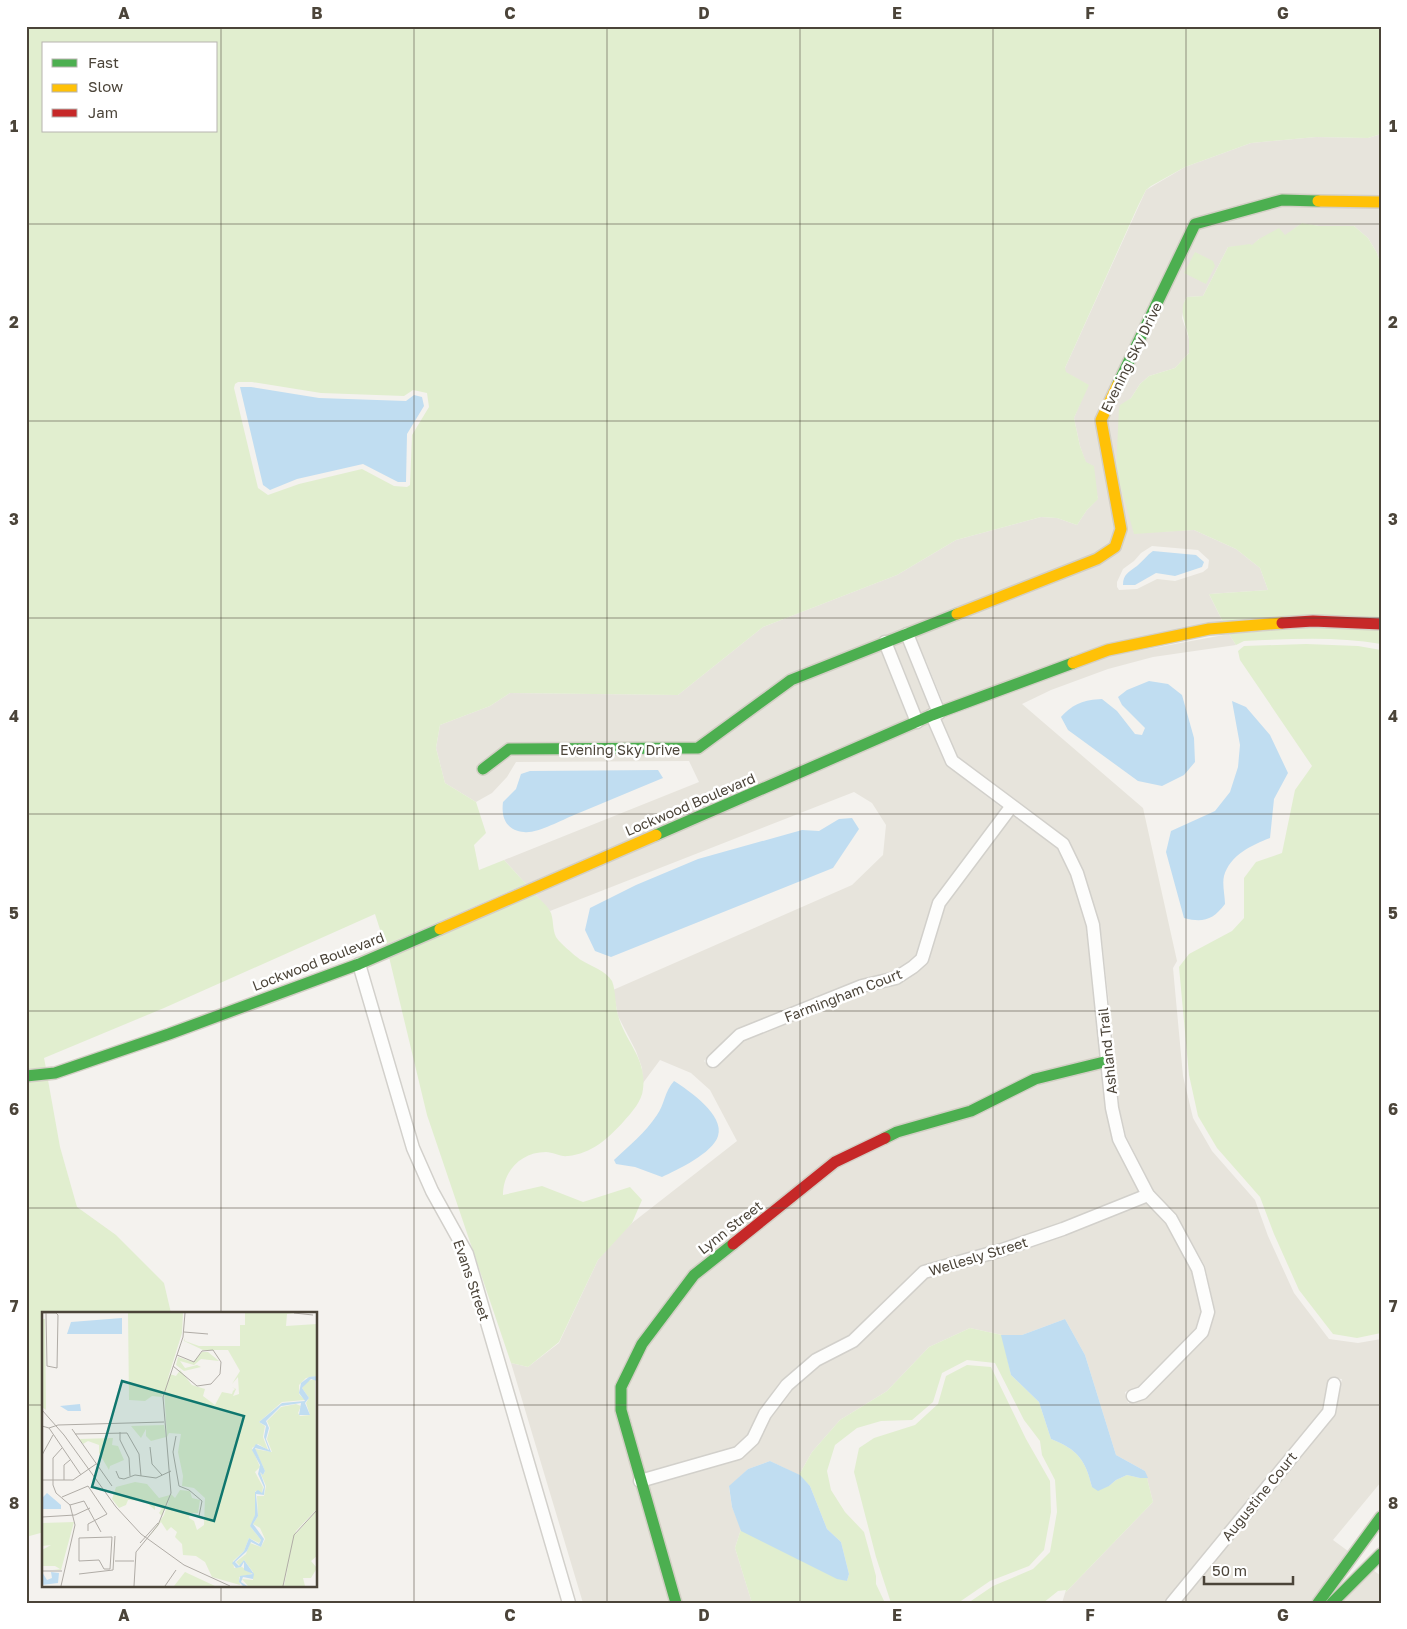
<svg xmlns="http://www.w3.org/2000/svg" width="1407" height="1629" font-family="'Golos Text',sans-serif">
<rect width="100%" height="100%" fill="#f4f2ee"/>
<g fill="#e7e4dc" fill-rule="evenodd">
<path d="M1381 134V266L1377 253 1368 238 1354 226H1319L1302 223 1285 236 1259 239 1252 246 1228 247 1203 296 1187 297 1185 300 1182 318 1189 339V353L1175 368 1149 376 1140 384 1131 398 1122 405 1134 533 1194 530 1236 549 1260 568 1268 590 1209 594 1223 622 944 705 926 661 913 665 931 710 921 714 904 670 891 675 908 719 526 884 504 860 699 782 689 761 516 762 507 777 492 793 476 802 445 783 436 748 440 725 490 706 510 693 678 695 763 627 897 575 956 540 1041 517 1057 518 1077 525 1087 510 1098 498 1080 446 1074 418 1088 385 1065 372V368L1146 190 1185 167 1251 143 1316 137 1368 138ZM1152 546 1198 550 1209 560 1208 568 1203 572 1175 581 1157 579 1137 589 1119 590 1117 587V582L1123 569 1134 561 1141 553Z"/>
<path d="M1229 634 1236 645 1153 657 1108 669 1051 690 1022 704 1143 808 1177 961 1173 968 1183 1076 1193 1118 1212 1151 1255 1200 1268 1236 1294 1293 1329 1339 1358 1343 1381 1339V1482L1333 1540 1348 1551 1310 1603H1180L1334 1416 1342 1379 1329 1378 1322 1410 1164 1603H1062L1065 1593 1153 1502 1145 1471 1116 1455 1085 1355 1065 1319 1022 1335H1002L970 1328 929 1347 887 1391 840 1420 812 1452 799 1475 770 1461 748 1469 729 1487 732 1507 741 1529 735 1548 752 1603H683L648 1485 743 1457 759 1441 771 1417 792 1388 820 1365 857 1345 928 1278 1004 1256 1146 1202 1165 1223 1192 1271 1201 1312 1196 1329 1139 1388 1125 1392 1128 1403 1147 1397 1209 1333 1215 1311 1205 1266 1177 1216 1154 1191 1126 1136 1119 1107 1116 1065 1100 924 1083 870 1067 839 957 758 941 719 1110 656Z"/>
<path d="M928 724 947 766 1002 808 933 900 917 956 893 973 738 1029 704 1061 713 1069 744 1040 864 992 897 984 918 971 929 960 945 905 1013 816 1057 848 1071 876 1086 926 1101 1057 969 1105 896 1126 688 1272 614 1385 669 1603H583L511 1363 528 1367 559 1343 598 1260 614 1240 632 1223 737 1141 710 1090 691 1073 660 1060 643 1083 642 1068 636 1051 618 1016 613 990 852 885 883 855 886 825 872 803 854 792 550 911 535 894Z"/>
<path d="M1102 1069 1106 1109 1113 1141 1139 1192 1061 1223 1000 1244 919 1268 848 1336 813 1355 783 1380 759 1411 747 1436 735 1447 645 1473 628 1409 627 1388 648 1347 699 1279 839 1167 900 1138 1037 1085Z"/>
<path d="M1373 1570 1381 1576V1603H1341Z"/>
</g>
<g fill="#e1eecf" fill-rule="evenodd">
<path d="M26 26H1381V134L1368 138 1316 137 1251 143 1185 167 1151 186 1146 190 1138 206 1065 368 1066 372 1089 385 1074 418 1080 446 1086 462 1094 466 1098 499 1087 510 1077 525 1057 518 1041 517 956 540 897 575 763 627 678 695 510 693 490 706 440 725 436 748 445 783 476 802 486 833 474 845 479 870 504 860 526 884 385 945 375 914 164 1008 44 1058 46 1068 26 1069ZM44 44H216V131H44ZM238 382H252L321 393 404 396 413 390 427 393 429 407 412 435 410 485 407 487 394 486 362 469 299 484 268 495 258 488 234 388 235 384Z"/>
<path d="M1302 223 1319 226H1354L1368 238 1377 253 1381 265 1379 300 1381 306V618L1223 622 1209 594 1268 590 1260 568 1236 549 1194 530 1134 534 1116 470 1119 408 1120 405 1131 398 1140 384 1149 376 1175 368 1189 353C1189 349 1189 344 1189 340 1187 325 1177 311 1187 297L1203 296 1228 247 1250 244 1252 245 1259 239 1279 228 1285 235Z"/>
<path d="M1195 252 1213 261 1215 266 1206 284 1184 273Z"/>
<path d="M1313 627 1381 630V644C1336 636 1290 639 1244 641L1236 645 1229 634Z"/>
<path d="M1306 644 1358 646 1381 650V1333L1357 1338 1333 1334 1299 1290 1274 1234 1260 1197 1217 1148 1198 1116 1189 1075 1179 967 1189 954 1232 931 1244 918V878L1256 862 1282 853 1295 790 1312 766 1240 660 1238 651 1244 646Z"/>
<path d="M535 894C539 899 547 905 550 911 554 918 552 929 556 937 559 942 575 956 581 960 591 966 606 971 612 981 616 991 615 1005 618 1015 625 1042 647 1058 643 1089 642 1101 632 1112 624 1121 609 1138 591 1154 568 1156 560 1157 553 1152 546 1152 521 1152 503 1171 503 1195L542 1186 583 1202 630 1187 642 1200 632 1223 598 1260 559 1342 528 1367 511 1363 427 1115 389 957Z"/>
<path d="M48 1080 60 1147 77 1207 116 1235 164 1283 171 1313H44V1532L26 1537V1082Z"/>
<path d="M970 1328 1002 1335 1011 1375 1039 1402 1051 1439C1078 1450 1085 1459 1092 1487L1109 1486 1116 1480 1127 1475 1140 1478H1147L1153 1502 1065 1593 1066 1590 1058 1591 1043 1603H968L993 1586 1033 1569 1050 1552 1057 1512 1055 1480 1042 1455 1040 1441 1024 1420 995 1363 967 1360 942 1373 933 1402 912 1420 881 1421 857 1428 835 1445 827 1471 831 1490 845 1512 864 1532 876 1576V1584L885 1603H752L735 1548 741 1529 847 1581 849 1574 841 1542 827 1529 810 1486 799 1475 812 1452 840 1420 887 1391 929 1347Z"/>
<path d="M967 1365 991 1367 1026 1439 1050 1481 1051 1512 1044 1550 1029 1566 990 1581 958 1603H891L876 1557 854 1472 859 1448 874 1438 915 1425 938 1404 946 1376Z"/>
</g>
<g fill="#c0ddf1">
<path d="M240 387H251L319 398 406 401 414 395 422 397 424 406 407 434 406 482H398L363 464 297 479 270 490 263 485Z"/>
<path d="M1153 551 1196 555 1204 562 1202 567 1175 576 1156 573 1135 585H1123C1123 574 1129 572 1137 566 1143 561 1147 555 1153 551Z"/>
<path d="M1149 681 1168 684 1182 695 1194 738 1195 762 1184 775 1162 786 1138 781 1068 730 1061 717C1074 703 1084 700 1102 699L1117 711 1135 734 1142 735 1145 728 1122 705 1118 697 1127 690Z"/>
<path d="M1232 701 1246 707 1270 735 1288 773 1274 799 1270 838C1252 845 1230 855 1224 876 1222 884 1225 896 1225 904 1213 920 1203 923 1184 918L1166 852 1171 831 1215 811 1230 792 1238 767 1240 745Z"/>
<path d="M658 770 663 778C633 790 604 803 574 815 562 820 536 834 524 832 506 830 501 818 503 802L516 789 521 774 530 771Z"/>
<path d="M852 818 859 829 833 868 611 957 595 951 585 930 590 908 636 885 698 859 802 830 819 831 839 819Z"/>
<path d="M674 1081C688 1090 725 1115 718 1136 713 1153 677 1170 662 1177L635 1167 616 1164 614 1160C629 1146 645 1133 657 1115 665 1104 664 1092 674 1081Z"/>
<path d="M1065 1319 1085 1355 1116 1455 1145 1471 1148 1478H1140L1127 1475 1116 1480 1109 1486 1098 1491 1092 1487C1085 1459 1078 1450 1051 1439L1039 1402 1011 1375 1001 1335H1022Z"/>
<path d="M770 1461 800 1475 810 1486 827 1529 841 1542 849 1574 847 1581 837 1579 741 1531 732 1507 729 1486 748 1469Z"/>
</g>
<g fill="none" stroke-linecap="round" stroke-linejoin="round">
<g stroke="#d2d0cb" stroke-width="15">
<g id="street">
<path d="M907 634 939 713"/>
<path d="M885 642 917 722"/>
<path d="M932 715 952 761 1063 844 1077 873 1093 925 1112 1108 1119 1139 1148 1195 1171 1219 1198 1269 1208 1312 1202 1332 1142 1393 1133 1396"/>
<path d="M359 964 413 1148 432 1191 467 1254 569 1603"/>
<path d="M713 1061 740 1035 862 986 896 978 913 967 922 959 939 903 1011 807"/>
<path d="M640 1481 738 1453 753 1439 765 1414 787 1385 816 1360 853 1341 924 1272 1002 1250 1063 1229 1148 1195"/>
<path d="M1172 1603 1329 1412 1334 1384"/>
</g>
</g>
<g stroke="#d3cfc5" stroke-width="14">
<g id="fast">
<path d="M1118 384 1195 224 1282 200 1318 201"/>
<path d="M483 769 509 749 698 748 791 680 957 614"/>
<path d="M656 835 932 715 1073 663"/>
<path d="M26 1076 55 1073 169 1034 359 964 440 929"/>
<path d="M885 1138 897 1132 971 1111 1035 1079 1108 1061"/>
<path d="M676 1603 621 1410V1387L642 1344 694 1275 733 1244"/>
<path d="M1318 1603 1381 1517"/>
<path d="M1332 1603 1381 1554"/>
</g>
</g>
<g stroke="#d3cfc5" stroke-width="14">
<g id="slow">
<path d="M1318 201 1381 202"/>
<path d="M957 614 1097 559 1115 547 1121 529 1101 420 1118 384"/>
<path d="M1073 663 1108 650 1209 629 1282 623"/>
<path d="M440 929 656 835"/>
</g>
</g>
<g stroke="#d3cfc5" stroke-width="14">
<g id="jam">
<path d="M1282 623 1313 621 1381 624"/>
<path d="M733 1244 835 1162 885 1138"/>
</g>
</g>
<use href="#street" stroke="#fdfdfc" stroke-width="12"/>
<use href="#fast" stroke="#4caf50" stroke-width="11"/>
<use href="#slow" stroke="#ffc107" stroke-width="11"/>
<use href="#jam" stroke="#c62828" stroke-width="11"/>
</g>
<path fill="none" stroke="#4b4439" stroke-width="1" stroke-opacity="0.55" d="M221 26V1313M414 26V1603M607 26V1603M800 26V1603M993 26V1603M1186 26V1603M26 224H1381M26 421H1381M26 618H1381M26 814H1381M26 1011H1381M26 1208H1381M26 1405H44M316 1405H1381M221 1585V1603"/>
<g text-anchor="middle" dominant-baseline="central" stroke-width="5" stroke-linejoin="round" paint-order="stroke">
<g font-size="14" fill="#4b4439" stroke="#fff">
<text transform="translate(1131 357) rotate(-64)">Evening Sky Drive</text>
<text x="620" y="749">Evening Sky Drive</text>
<text transform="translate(690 804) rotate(-23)">Lockwood Boulevard</text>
<text transform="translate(318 961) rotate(-21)">Lockwood Boulevard</text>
<text transform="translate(843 995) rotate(-21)">Farmingham Court</text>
<text transform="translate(1107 1051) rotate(-96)">Ashland Trail</text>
<text transform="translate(730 1227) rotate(-38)">Lynn Street</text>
<text transform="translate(978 1256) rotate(-17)">Wellesly Street</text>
<text transform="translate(472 1280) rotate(71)">Evans Street</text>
<text transform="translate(1259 1496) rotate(-51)">Augustine Court</text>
</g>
</g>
<g transform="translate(42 1312)">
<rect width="275" height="275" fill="#f4f2ee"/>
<path d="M86 1H141L140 21 120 85 110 84 103 89 87 88ZM203 1H253L245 2 244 14 275 12V64L264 66 257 73V82L263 88 240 90 217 110 223 114 221 125 226 138 216 132 210 136 218 155 213 160 221 175 220 181 213 179V204L208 214 219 228 217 231 207 226 202 239 191 249 192 256 200 255 210 262 197 265 198 273 170 265 163 250 154 244 141 243 140 232 133 225 135 220 129 215 125 219 119 210 107 225 122 203 129 182 133 186 138 178 148 179 150 186 158 188 156 201H148L147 206 152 209 155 218 162 213 163 186 152 176 140 174 141 164 136 140 139 122 127 121 125 125 122 77 128 62 134 64 138 58 150 73 163 77 161 84 173 93 180 80 190 82 191 79 193 77 190 75 194 77 191 84 197 82 196 65 190 72 198 59 186 38H161L142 29 143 26V29L157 34H198V13H203ZM0 7H3L4 98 0 95ZM160 40H166L177 49 159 47 152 53 138 49 143 56 155 53 159 55 142 59 134 53 136 45 151 50ZM273 67 275 197 254 219 241 274H206L200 267 211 268V260L202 248 198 254 194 250 204 242 208 231 219 235 223 227 218 216 211 212 216 204 215 184H222L224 174 218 160 221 163 223 159 213 137 230 140 225 127 228 116 225 109 239 95 254 92 259 94 256 101 258 104 268 103 264 91 267 86 260 76 266 69ZM122 113 124 125 109 129 104 124V117L99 126 89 114ZM71 126 70 133 76 134 82 148 68 154 67 158 57 141V133L46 129 41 132 37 127ZM93 170 105 172 117 186 128 183 120 204 117 201 120 196 113 194V198L103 189 86 188 84 193 77 196 70 187 74 175ZM275 198V244L269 249 275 256 269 266H261L263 274H242L252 224ZM32 210 19 258 11 257H18L13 254H0V238L9 233 0 234V211ZM143 260 173 274H132Z" fill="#e1eecf"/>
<path d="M80 6V22H25L29 10ZM275 64V69L269 67 260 76 267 86 263 91 268 103H257L259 91 239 94 224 109 227 116 224 127 229 140 213 136 223 159 221 163 218 160 223 174 222 183 214 182 216 204 211 212 222 227 219 235 209 230 205 239 193 250 197 254 202 248 212 262 211 267 201 265 199 270 205 274H201L197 270 198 264 211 262 202 258V250L199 255 194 256 190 251 202 239 207 226 217 232 219 228 208 214 213 203V180L216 178 220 181 222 175 216 162 218 153 210 138 214 132 227 138 222 125 224 114 217 110 240 91 263 89 257 81 259 71 267 65ZM38 92 39 99H26L18 94ZM5 181 19 193V197H0V186ZM0 260 5 268 10 266 9 260 17 261 16 271 0 273Z" fill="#c0ddf1"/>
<path fill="none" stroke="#b0aca6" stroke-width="1" d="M0 1H14L16 3 15 56 5 54 4 1M252 1 271 3M142 20 166 22M131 54 155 74 169 72 178 62 179 50 171 38 160 39 152 50 135 43M0 98 22 123 74 195 99 222 142 253 188 274M0 114 7 116 16 113 122 110M7 116 39 163M30 117 70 174M78 120V128L87 146 88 164M33 122 85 121 97 142 99 164M134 124 131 140 137 174 147 178 160 189 157 204M108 135 110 152 120 163M0 143 11 123M74 159 77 166 82 167 93 163 114 166 129 159M0 168H31L54 152M22 168V153L28 148M20 185 46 174 65 202 46 212V219M28 193 42 189 59 220M0 205 33 203 48 196M70 225 68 257H62L57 248 37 249V226ZM98 231 116 211M73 249H92M0 259H20M37 262 71 258 73 224M19 274 33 213 28 193 14 181 11 173V146L20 136M92 274 94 240 116 213 129 181 121 85 141 25 143 1M123 274 134 258M241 274 252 223 275 198"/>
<path fill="#0f766e" fill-opacity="0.15" stroke="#0f766e" stroke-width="2.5" d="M80 69 202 104 172 209 50 175Z"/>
<rect width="275" height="275" fill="none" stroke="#4b4439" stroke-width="2.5"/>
</g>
<rect width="1407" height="1629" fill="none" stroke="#ffffff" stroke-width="55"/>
<rect x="42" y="42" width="175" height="90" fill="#ffffff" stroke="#b7b4b0"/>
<rect x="52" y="59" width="25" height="8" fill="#4caf50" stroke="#b7b4b0"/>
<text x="88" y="68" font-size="15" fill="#4b4439">Fast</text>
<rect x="52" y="84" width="25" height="8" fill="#ffc107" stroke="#b7b4b0"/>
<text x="88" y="92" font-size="15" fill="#4b4439">Slow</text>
<rect x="52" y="109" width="25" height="8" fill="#c62828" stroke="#b7b4b0"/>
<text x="88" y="118" font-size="15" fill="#4b4439">Jam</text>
<path d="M1204 1576v8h89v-8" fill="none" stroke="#4b4439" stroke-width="2.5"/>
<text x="1212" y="1576" font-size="15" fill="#4b4439" stroke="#ffffff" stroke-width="4" paint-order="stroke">50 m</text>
<rect x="28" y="28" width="1352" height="1574" fill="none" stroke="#4b4439" stroke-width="2"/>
<g font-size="16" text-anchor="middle" font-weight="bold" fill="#4b4439">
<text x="124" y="19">A</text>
<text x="317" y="19">B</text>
<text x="510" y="19">C</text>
<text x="704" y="19">D</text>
<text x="897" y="19">E</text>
<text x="1090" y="19">F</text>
<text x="1283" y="19">G</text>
<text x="14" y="132">1</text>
<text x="1393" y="132">1</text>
<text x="14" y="328">2</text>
<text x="1393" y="328">2</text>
<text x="14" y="525">3</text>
<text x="1393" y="525">3</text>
<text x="14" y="722">4</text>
<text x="1393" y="722">4</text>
<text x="14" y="919">5</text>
<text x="1393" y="919">5</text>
<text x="14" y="1115">6</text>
<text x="1393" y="1115">6</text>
<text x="14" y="1312">7</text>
<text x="1393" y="1312">7</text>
<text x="14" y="1509">8</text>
<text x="1393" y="1509">8</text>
<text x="124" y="1621">A</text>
<text x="317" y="1621">B</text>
<text x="510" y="1621">C</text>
<text x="704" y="1621">D</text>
<text x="897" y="1621">E</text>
<text x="1090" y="1621">F</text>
<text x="1283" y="1621">G</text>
</g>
</svg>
